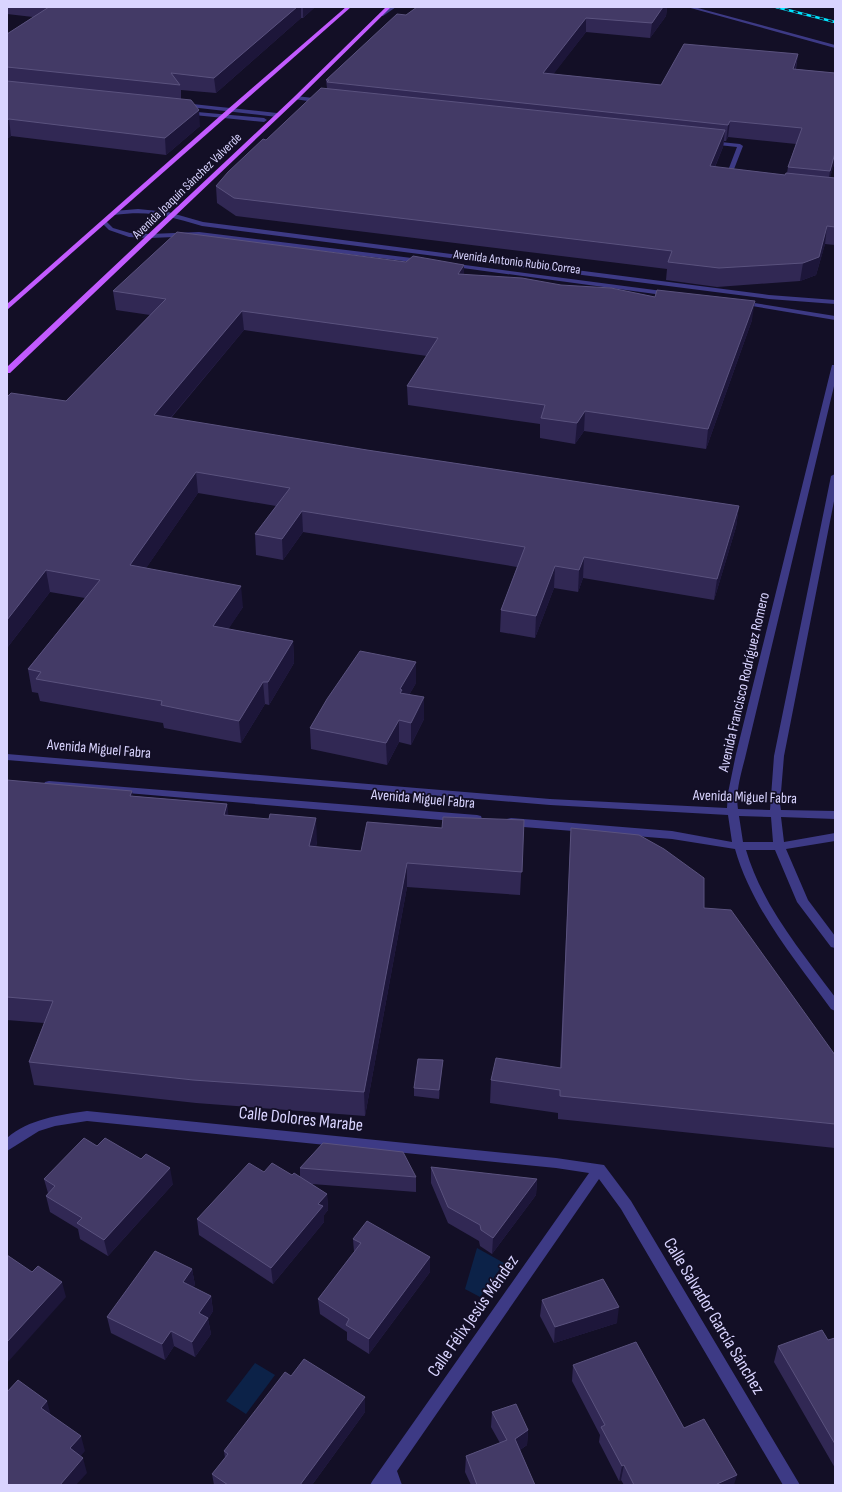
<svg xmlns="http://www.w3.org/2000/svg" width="842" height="1492" font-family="'Sofia Sans Condensed',sans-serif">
<rect width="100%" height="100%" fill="#130f26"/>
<g fill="#0c2248">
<path d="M477 1248 504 1263 480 1297 465 1289Z"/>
<path d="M255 1363 275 1375 246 1414 226 1401Z"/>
</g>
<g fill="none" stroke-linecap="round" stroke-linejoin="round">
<g fill="#3d3a85" fill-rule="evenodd">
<path d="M391 7H396L383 16H379V14Z"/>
<path d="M687 7H694L835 45V48Z"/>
<path d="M296 96 322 99 325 101 322 103 294 99V97Z"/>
<path d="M183 103 277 113 280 115 277 117 181 106V104Z"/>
<path d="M186 111 264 118 267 120 264 122 184 114V112Z"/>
<path d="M711 141 740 144 743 146 729 182 724 181 737 147 709 144 708 143Z"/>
<path d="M138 209 168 212 203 222 769 295 835 300V304L769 299 202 226C167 216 151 210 114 215L111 213 114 211Z"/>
<path d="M102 221H106L113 228 130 233 150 234 199 232 420 259 423 261 420 263 199 236 150 238 129 237 109 230 102 223Z"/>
<path d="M450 263 670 292 673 294 670 296 448 266 447 265Z"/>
<path d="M742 301 835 316V320L740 304 739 303Z"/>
<path d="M832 365H835V382L746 754C742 771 735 791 738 809L770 810 774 756 831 476 835 474V496L784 756 780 804 781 810 835 811V819L781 817 784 842 835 833V841L786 849 808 900 835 936V948L831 947 797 902 775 850H746C762 905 801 951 835 997V1011L831 1009C795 959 752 909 735 849L672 839 511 826 507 825 506 822 507 819 511 818 672 831 732 842 728 815 550 805 7 760V754L550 799 727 808 728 793 736 754ZM739 816 771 817 773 842H743Z"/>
<path d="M49 781 477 815 481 816 482 819 481 822 477 823 45 786 44 784 45 782Z"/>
<path d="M87 1111 556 1158 604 1165 631 1201 800 1485H783L621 1209 599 1179 397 1471 402 1485H370L373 1480 589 1173 556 1168 87 1121 55 1126 39 1131 7 1151V1138C29 1119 59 1115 87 1111Z"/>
</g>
<g fill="#c25bff" fill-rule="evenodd">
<path d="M346 7H351L7 310V304L220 116Z"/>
<path d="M386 7H391L298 99 10 373H7V367L294 97Z"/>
</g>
<g stroke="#00e5ff" stroke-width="2.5">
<path id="rail" d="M776 7 835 22"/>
</g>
<use href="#rail" stroke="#130f26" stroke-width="1.5" stroke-dasharray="4.5" stroke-linecap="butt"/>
</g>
<g fill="#312854" fill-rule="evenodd">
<path d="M7 7H315L303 18H301L216 93 181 90V99L200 126 166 155 11 136 7 139V34L33 17 7 14Z"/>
<path d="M417 7H667L666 16 650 38 586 32 553 74 661 85 798 54 796 69 835 73V161L830 177 835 178V245L825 244 816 275 800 281 717 287 666 280 667 269 236 216 217 203 216 186 266 140 327 88 326 80ZM728 137 796 144 788 167 787 173 785 175 715 167 723 147 724 141H726Z"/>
<path d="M464 275 752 320 706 449 584 431 575 444 540 438V424L408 405 407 386 427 356 244 330 171 418 367 450 739 506 736 527 714 600 583 578 578 592 554 588 535 638 500 632 501 610 517 567 303 532 283 560 256 555 255 534 276 506 198 493 146 568 243 607 228 629 293 641 294 663 269 705 265 704 241 743 164 728 163 723 40 701 38 693 32 692 28 669 85 598 50 592 7 648 66 401 150 315 116 310 113 291Z"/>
<path d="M416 683 409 695 424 719 411 745 399 742 387 765 311 749 310 728Z"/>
<path d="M7 780 133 796 227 804 228 815 317 841 316 847 361 851 442 828 524 820 520 895 407 887 365 1116 196 1103 34 1085 29 1062 44 1023 7 1020Z"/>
<path d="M571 828 704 908 835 1055V1148L558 1119V1113L490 1103 491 1080 560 1068 570 850Z"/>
<path d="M442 1069 439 1099 414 1096V1088Z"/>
<path d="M97 1146 173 1184 108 1256 80 1239 78 1229 50 1212 46 1196 48 1193 44 1179Z"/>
<path d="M431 1167 537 1179 536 1195 492 1254 480 1246 479 1241 448 1223 431 1183Z"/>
<path d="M300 1168 416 1177V1192L312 1184 327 1194 328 1210 324 1215V1222L273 1284 199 1235 197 1219 264 1172 300 1176Z"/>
<path d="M353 1239 430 1272 369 1354 347 1340V1332L320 1314 318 1299 354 1252Z"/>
<path d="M192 1269 195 1285 193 1287 211 1296 213 1311 208 1319 211 1334 195 1357 174 1346 165 1360 111 1333 107 1317Z"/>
<path d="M542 1300 617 1323 554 1343 540 1316Z"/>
<path d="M835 1338V1468L774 1362 778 1346 828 1340Z"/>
<path d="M573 1365 684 1428 734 1485H624L621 1480 619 1481 599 1442 600 1435 572 1381Z"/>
<path d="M291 1376 365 1412 312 1485H214L212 1474 225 1458 224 1451Z"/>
<path d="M492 1412 528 1430 527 1445 520 1450 535 1485H471L465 1472 466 1456 500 1443 491 1427Z"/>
</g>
<g fill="#1d163a">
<path d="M297 7H301V18L216 93 214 78Z"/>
<path d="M303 7H315L303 18Z"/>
<path d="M663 7H667L666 16 650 38 652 23Z"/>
<path d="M586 18V32L542 89 543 73Z"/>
<path d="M798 54 795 70 793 69Z"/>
<path d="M199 110 200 126 166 155 165 138Z"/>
<path d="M9 119 11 136 7 139V120Z"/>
<path d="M730 121 728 137 726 141 728 125Z"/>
<path d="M725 130 723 147 708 183 710 166Z"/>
<path d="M835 153V161L827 188 830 171Z"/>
<path d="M827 226 825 244 816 275 800 281 803 263Z"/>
<path d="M464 265V284L458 274Z"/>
<path d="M755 301 752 320 706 449 708 429Z"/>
<path d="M242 311 244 330 156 435 154 415Z"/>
<path d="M585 411 584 431 575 444 577 423Z"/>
<path d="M196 472 198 493 133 587 130 565Z"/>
<path d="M739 506 736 527 714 600 717 579Z"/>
<path d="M302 511 303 532 283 560 282 539Z"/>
<path d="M584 557 583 578 578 592 579 570Z"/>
<path d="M555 566 554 588 535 638 536 616Z"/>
<path d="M46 570 50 592 7 648V620Z"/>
<path d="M241 586 243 607 216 648 213 626Z"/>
<path d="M293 641 294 663 269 705 268 682Z"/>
<path d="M416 662V683L402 707V711L400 689Z"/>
<path d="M263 682 265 704 241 743 239 721Z"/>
<path d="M424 697V719L411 745V723Z"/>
<path d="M399 720V742L387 765 386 743Z"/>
<path d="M132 791 136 814 130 796Z"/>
<path d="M227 804 230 827 224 815Z"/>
<path d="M316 818 317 841 310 870 309 846Z"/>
<path d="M407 863V887L365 1116 364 1092Z"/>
<path d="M443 1060 442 1069 439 1099V1090Z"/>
<path d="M170 1168 173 1184 108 1256 104 1240Z"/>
<path d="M537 1179 536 1195 492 1254 493 1238Z"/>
<path d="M327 1194 328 1210 324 1215V1222L273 1284 271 1268 318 1204Z"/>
<path d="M430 1257V1272L369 1354V1339Z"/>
<path d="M192 1269 195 1285 186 1298 183 1282Z"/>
<path d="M62 1282 66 1297 7 1363V1342Z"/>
<path d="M211 1296 213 1311 208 1319 211 1334 195 1357 192 1342 199 1313Z"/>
<path d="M619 1307 617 1323 554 1343 555 1327Z"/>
<path d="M171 1331 174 1346 165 1360 162 1344Z"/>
<path d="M365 1397V1412L312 1485H300Z"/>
<path d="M47 1401 51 1416 41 1408Z"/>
<path d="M528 1430 527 1445 514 1454 515 1439Z"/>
<path d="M81 1436 85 1451 74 1464 70 1448Z"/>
<path d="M83 1458 87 1473 76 1485H60Z"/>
<path d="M624 1465 621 1480 619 1481 622 1466Z"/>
<path d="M737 1475 734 1485H717V1484Z"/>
</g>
<g fill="#433a66" stroke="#5a527e">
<path d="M49 7H297L214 78 171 73 180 85 7 67V34Z"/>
<path d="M417 7H663L652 23 586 18 543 73 661 85 684 44 798 54 793 69 835 73V153L830 171 788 167 802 128 730 121 728 125 327 82 329 80H326L397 14 406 15Z"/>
<path d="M7 81 191 100 199 110 165 138 9 119 7 120Z"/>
<path d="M321 88 725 130 710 166 785 175 786 173 835 178V227L827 226 819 257 803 263 719 268 668 262 672 251 234 198 216 186 228 172 263 139 266 140Z"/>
<path d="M177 232 406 262 413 256 464 265 458 274 522 278 561 285 611 288 655 297 657 290 755 301 708 429 585 411 577 423 541 418 545 405 407 386 438 338 242 311 154 415 367 450 739 506 717 579 584 557 579 570 555 566 536 616 501 610 525 547 302 511 282 539 255 534 290 488 196 472 130 565 241 586 213 626 293 641 268 682H263L239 721 161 705 162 701 36 679 41 672 28 669 100 580 46 570 7 620V397L11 393 66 401 166 299 113 291Z"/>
<path d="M360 651 416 662 400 689 402 690 400 693 424 697 411 723 399 720 386 743 310 728 327 699Z"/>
<path d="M7 780 132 791 130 796 227 804 224 815 269 819 270 814 316 818 309 846 361 851 367 822 442 828 443 817 524 820 522 872 407 863 364 1092 193 1080 29 1062 53 1001 7 997Z"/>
<path d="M571 828 639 835 664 849 704 878V908L731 910 835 1055V1124L560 1096V1090L491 1080 496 1058 561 1068Z"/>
<path d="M418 1059 443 1060 439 1090 414 1088Z"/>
<path d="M84 1138 97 1146 105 1138 141 1159 146 1154 170 1168 104 1240 77 1223 82 1218 46 1196 55 1186 44 1179Z"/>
<path d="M323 1143 403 1152 416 1177 300 1168Z"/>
<path d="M249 1163 264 1172 272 1163 292 1175 294 1173 327 1194 318 1204 323 1206 271 1268 197 1219Z"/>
<path d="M431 1167 537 1179 493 1238 481 1230 480 1225 448 1207Z"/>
<path d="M367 1221 430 1257 369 1339 346 1325 349 1319 318 1299 361 1243 353 1239Z"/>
<path d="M155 1251 192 1269 183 1282 211 1296 199 1313 208 1318 192 1342 171 1331 162 1344 107 1317Z"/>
<path d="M7 1255 32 1272 38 1266 62 1282 7 1342Z"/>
<path d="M603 1279 619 1307 555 1327 542 1300Z"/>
<path d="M822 1330 828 1340 835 1338V1444L778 1346Z"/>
<path d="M636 1342 684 1428 704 1419 737 1475 717 1484V1485H634L624 1465 622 1466 601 1427 605 1425 573 1365Z"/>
<path d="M304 1359 365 1397 300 1485H228L212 1474 228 1454 224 1451 285 1372 291 1376Z"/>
<path d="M18 1380 47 1401 41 1408 81 1436 70 1448 83 1458 60 1485H7V1392Z"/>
<path d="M516 1404 528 1430 515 1439 535 1485H477L466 1456 507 1440 492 1412Z"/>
</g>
<g text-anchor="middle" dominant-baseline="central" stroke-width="3.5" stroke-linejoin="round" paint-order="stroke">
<g font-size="13" fill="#d9d4ff" stroke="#130f26">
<text transform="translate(187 186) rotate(-44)">Avenida Joaquín Sánchez Valverde</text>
<text transform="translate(517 262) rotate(7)">Avenida Antonio Rubio Correa</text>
</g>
<g font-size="15" fill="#d9d4ff" stroke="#130f26">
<text transform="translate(744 682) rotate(-77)">Avenida Francisco Rodríguez Romero</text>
<text transform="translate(99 749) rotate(5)">Avenida Miguel Fabra</text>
<text transform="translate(745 797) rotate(2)">Avenida Miguel Fabra</text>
<text transform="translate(423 799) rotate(5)">Avenida Miguel Fabra</text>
</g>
<g font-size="18" fill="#d9d4ff" stroke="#130f26">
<text transform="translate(301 1119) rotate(6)">Calle Dolores Marabe</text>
<text transform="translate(473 1316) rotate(-55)">Calle Félix Jesús Méndez</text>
<text transform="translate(714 1316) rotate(59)">Calle Salvador García Sánchez</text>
</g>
</g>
<rect width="842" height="1492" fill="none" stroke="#d9d4ff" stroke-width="16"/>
</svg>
